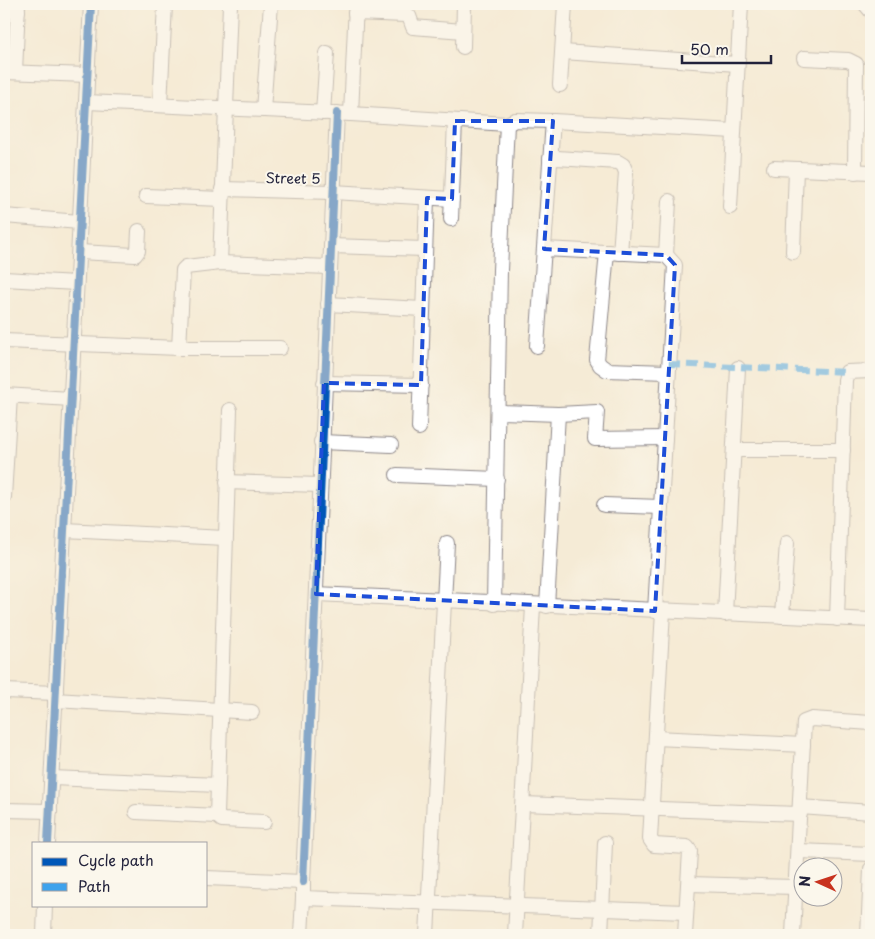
<svg xmlns="http://www.w3.org/2000/svg" width="875" height="939" font-family="'Playpen Sans',sans-serif">
<rect width="100%" height="100%" fill="#fbf7ec"/>
<filter id="ink" filterUnits="userSpaceOnUse"><feTurbulence type="fractalNoise" baseFrequency=".02" numOctaves="2"/><feDisplacementMap in="SourceGraphic" scale="10" xChannelSelector="R" yChannelSelector="G"/><feConvolveMatrix kernelMatrix="1 2 1 2 8 2 1 2 1" color-interpolation-filters="sRGB"/></filter>
<filter id="wash" filterUnits="userSpaceOnUse"><feTurbulence type="fractalNoise" baseFrequency=".0096" numOctaves="4" result="noise"/><feDisplacementMap in="SourceGraphic" scale="20" xChannelSelector="R" yChannelSelector="G"/><feGaussianBlur stdDeviation="1.12" result="paint"/><feColorMatrix in="noise" values="0 0 0 0 0 0 0 0 0 0 0 0 0 0 0 0 0 1.4 0 .05"/><feComposite in="paint" operator="in"/></filter>
<g filter="url(#wash)">
<rect width="100%" height="100%" fill="#f5ebd6"/>
</g>
<g filter="url(#ink)">
<g fill="none" stroke-linecap="round" stroke-linejoin="round">
<g stroke="#8c8688" stroke-width="16">
<g id="minor">
<path d="M865 4 871 11"/>
<path d="M4 10 18 11"/>
<path d="M355 13 406 15 409 16 413 27 463 31"/>
<path d="M463 47 464 4"/>
<path d="M563 52 737 64"/>
<path d="M804 58 848 60 856 64 855 172"/>
<path d="M4 72 88 75"/>
<path d="M15 72 18 4"/>
<path d="M560 85 565 4"/>
<path d="M87 102 351 114 507 124 515 120 553 121 734 131"/>
<path d="M160 105 165 4"/>
<path d="M263 110 271 4"/>
<path d="M323 113 327 53"/>
<path d="M351 114 356 4"/>
<path d="M550 159 557 158 618 162 623 165 626 172 620 253"/>
<path d="M774 168 871 172"/>
<path d="M222 189 333 192 452 199"/>
<path d="M146 196 222 199"/>
<path d="M730 207 741 4"/>
<path d="M4 216 80 222"/>
<path d="M451 219 455 121"/>
<path d="M331 246 425 249"/>
<path d="M544 249 666 255 675 265 655 611"/>
<path d="M79 252 135 255 138 251 139 231"/>
<path d="M607 252 597 360 600 365 607 370 668 372"/>
<path d="M793 252 796 169"/>
<path d="M666 255 669 201"/>
<path d="M220 263 230 4"/>
<path d="M4 279 76 283"/>
<path d="M328 304 423 309"/>
<path d="M4 341 179 348H280"/>
<path d="M537 346 553 121"/>
<path d="M179 348 183 270 186 267 220 263 330 267"/>
<path d="M324 383 421 385"/>
<path d="M4 395 71 399"/>
<path d="M230 410 217 816 222 820 264 822"/>
<path d="M499 412 558 414 597 412 595 439 665 438"/>
<path d="M419 428 427 198"/>
<path d="M321 442 391 445"/>
<path d="M735 450H843"/>
<path d="M397 475 497 479"/>
<path d="M227 482 320 485"/>
<path d="M4 497 10 396"/>
<path d="M604 505 661 507"/>
<path d="M64 530 225 538"/>
<path d="M316 594 871 620"/>
<path d="M494 604 500 270 507 124"/>
<path d="M547 606 558 414"/>
<path d="M663 611 650 839 654 845 687 847 690 851 685 935"/>
<path d="M725 614 738 368"/>
<path d="M782 616 787 543"/>
<path d="M837 619 845 380 847 372 871 371"/>
<path d="M4 691 56 693"/>
<path d="M55 700 252 712"/>
<path d="M656 738 803 745"/>
<path d="M52 778 218 785"/>
<path d="M523 804 800 814"/>
<path d="M800 807 871 812"/>
<path d="M4 810 50 811"/>
<path d="M136 812 217 816"/>
<path d="M48 843 91 4"/>
<path d="M799 851 871 854"/>
<path d="M206 878 303 882V898L686 912"/>
<path d="M303 882 337 113"/>
<path d="M689 884 796 887"/>
<path d="M44 935 45 905"/>
<path d="M301 935 303 898"/>
<path d="M427 935 447 543"/>
<path d="M515 935 533 606"/>
<path d="M601 935 605 843"/>
<path d="M793 935 804 722 812 719 871 723"/>
<path d="M868 935 871 869"/>
</g>
</g>
<use href="#minor" stroke="#fff" stroke-width="14"/>
<path stroke="#3ea2ec" stroke-width="6" stroke-dasharray="12 6" stroke-linecap="butt" d="M669 364 847 372"/>
<g stroke="#fbf7ec" stroke-width="11">
<g id="cycleway">
<path d="M48 843 91 4"/>
<path d="M303 882 337 113"/>
</g>
</g>
<use href="#cycleway" stroke="#0057b8" stroke-width="8"/>
</g>
</g>
<path d="M0 0H875V939H0ZM455 121H553L544 249 666 255 675 265 655 611 316 594 324 383 421 385 427 198 452 199Z" fill="#f5ebd6" fill-opacity=".55" fill-rule="evenodd"/>
<path fill="none" stroke="#1d4ed8" stroke-width="4" stroke-dasharray="10 6" stroke-linejoin="round" d="M455 121H553L544 249 666 255 675 265 655 611 316 594 324 383 421 385 427 198 452 199Z"/>
<g text-anchor="middle" dominant-baseline="central" stroke-width="4" stroke-linejoin="round" paint-order="stroke">
<g font-size="14" fill="#22223b" stroke="#fbf7ec">
<text transform="translate(293 178) rotate(1)">Street 5</text>
</g>
</g>
<rect width="875" height="939" fill="none" stroke="#fbf7ec" stroke-width="20"/>
<rect x="32" y="842" width="175" height="65" fill="#fbf7ec" stroke="#a4a2a5"/>
<rect x="42" y="858" width="25" height="8" fill="#0057b8" stroke="#a4a2a5"/>
<text x="78" y="866" font-size="15" fill="#22223b">Cycle path</text>
<rect x="42" y="883" width="25" height="8" fill="#3ea2ec" stroke="#a4a2a5"/>
<text x="78" y="892" font-size="15" fill="#22223b">Path</text>
<g transform="translate(818 882) rotate(273)"><circle r="24" fill="#fbf7ec" stroke="#a4a2a5"/>
<path d="M0-4L9 19L0 12L-9 19Z" fill="#c8321e"/>
<text y="-8" font-size="14" font-weight="bold" text-anchor="middle" fill="#22223b">N</text>
</g>
<path d="M682 55v8h89v-8" fill="none" stroke="#22223b" stroke-width="2.5"/>
<text x="690" y="55" font-size="15" fill="#22223b" stroke="#fbf7ec" stroke-width="4" paint-order="stroke">50 m</text>
</svg>
